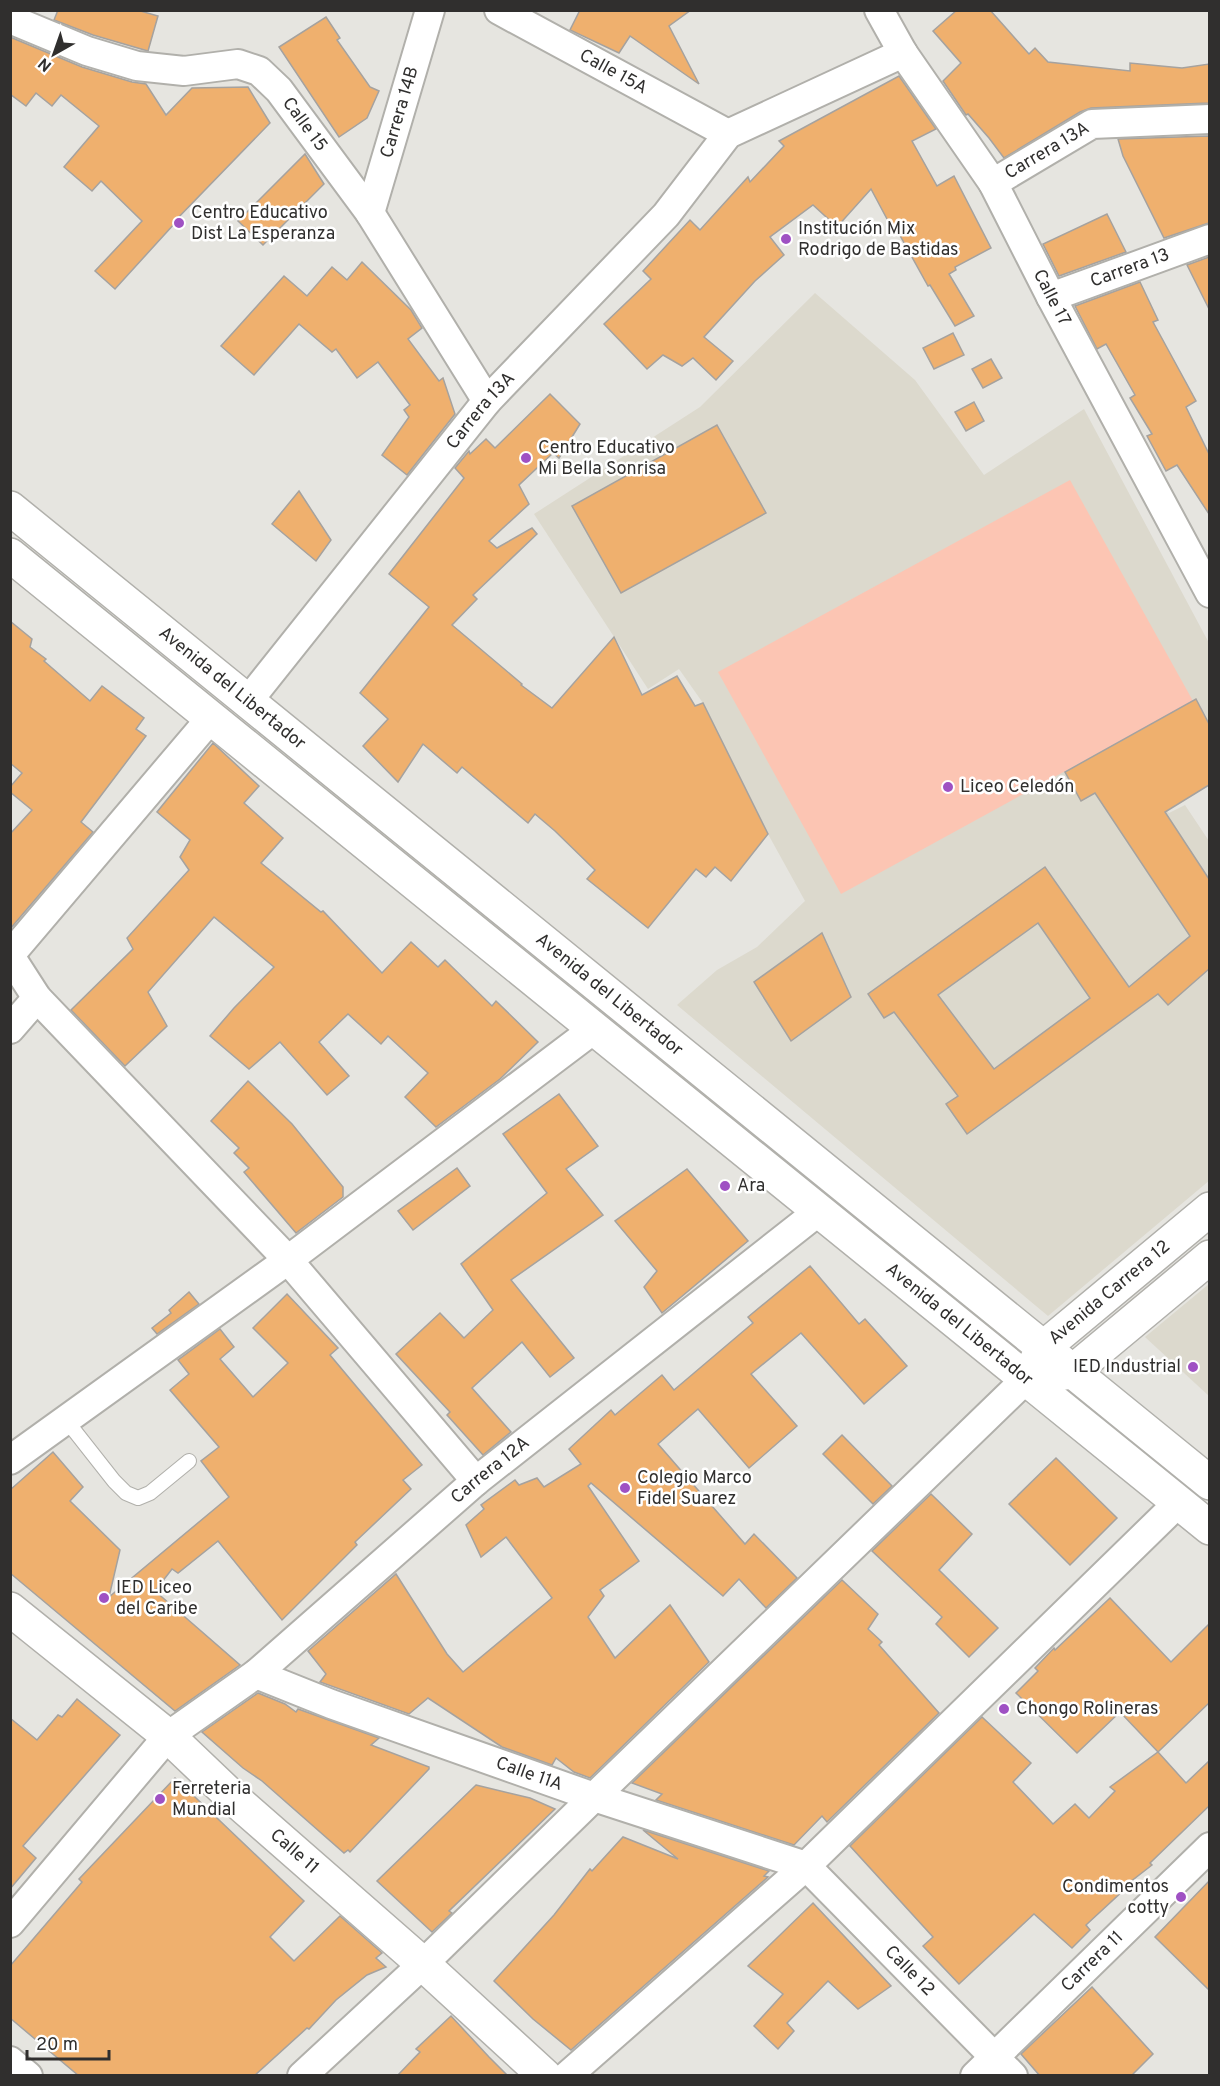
<svg xmlns="http://www.w3.org/2000/svg" width="1220" height="2086" font-family="Overpass,sans-serif">
<rect width="100%" height="100%" fill="#e6e5e0"/>
<g fill="#dcd9cd">
<path d="M815 293 915 380 984 475 1084 409 1209 643V726L1141 771 1169 813 1185 805 1209 841 1210 1180 1048 1316 677 1005 717 970 757 947 805 901 768 834 703 703 679 669 648 689 534 514 700 407Z"/>
<path d="M1209 1284V1396L1145 1337Z"/>
</g>
<path fill="#fcc5b3" d="M1070 480 1193 701 841 894 718 672Z"/>
<g fill="#efb06e" stroke="#a5a29f" stroke-width="1.5" fill-rule="evenodd">
<path d="M58 10H137L158 16 148 51 93 35 54 20Z"/>
<path d="M580 10H691L669 26 699 84 630 36 619 53 570 30Z"/>
<path d="M957 10H990L1029 54 1035 48 1048 62 1130 71V63L1182 68 1209 64V103L1091 108 1080 112 1004 158 989 138 968 114 966 115 943 81 961 63 933 31Z"/>
<path d="M326 17 340 38 337 40 370 87 379 91 367 118 339 137 279 47Z"/>
<path d="M10 37 82 67 132 82 146 84 166 115 192 88 248 87 270 123 174 222 175 223 115 289 95 271 142 221 101 181 92 191 64 167 99 126 61 95 52 106 36 93 26 106 10 94Z"/>
<path d="M899 76 936 129 912 141 937 186 954 176 991 248 955 267 956 270 949 274 974 316 955 326 930 285 928 286 898 232 895 234 871 189 837 227 813 205 770 237 784 255 755 281 704 337 733 361 716 380 693 358 682 366 663 355 647 369 604 324 651 279 643 271 690 220 700 230 748 177 750 182 784 146 779 141Z"/>
<path d="M1209 136V223L1164 238 1123 156 1118 139Z"/>
<path d="M305 154 324 184 263 245 238 221Z"/>
<path d="M1107 214 1126 252 1059 276 1043 244Z"/>
<path d="M1209 257V309L1187 265Z"/>
<path d="M362 262 411 310 422 328 408 339 439 381 443 378 455 414 407 475 382 455 409 417 404 410 410 405 378 362 357 378 336 349 332 352 299 324 254 375 221 346 284 276 307 296 332 267 347 280Z"/>
<path d="M1140 282 1158 320 1153 322 1196 401 1186 407 1209 454V514L1177 465 1166 471 1147 436 1152 434 1130 398 1135 395 1106 344 1097 349 1075 306Z"/>
<path d="M953 333 964 355 934 369 923 348Z"/>
<path d="M991 359 1002 378 983 388 972 369Z"/>
<path d="M550 394 580 424 559 458 553 453 519 485 529 504 489 541 497 548 532 528 537 534 473 595 477 599 452 625 522 684 521 685 552 708 614 637 642 695 677 676 695 706 703 703 768 834 731 881 715 867 706 877 696 869 648 928 587 879 595 870 555 831 535 814 528 823 462 767 457 773 423 744 398 782 363 746 388 719 360 693 429 607 389 574 464 478 455 468 469 451 470 454 486 439 495 448Z"/>
<path d="M974 402 984 421 966 431 955 412Z"/>
<path d="M717 425 766 513 621 593 572 506Z"/>
<path d="M299 491 331 540 316 561 272 524Z"/>
<path d="M10 621 32 639 30 647 46 659 44 661 90 701 102 686 144 718 136 729 146 736 81 822 93 832 10 929V834L32 810 10 792V787L22 773 10 763Z"/>
<path d="M1196 699 1209 724V785L1165 812 1209 879V969L1168 1005 1158 994 967 1134 946 1104 958 1096 894 1012 884 1018 868 994 1045 867 1129 987 1190 936 1095 793 1081 801 1065 772ZM1038 923 1090 998 994 1069 938 995Z"/>
<path d="M213 743 259 786 244 803 283 838 261 863 321 912 323 911 382 973 411 942 438 967 445 960 492 1006 496 1001 538 1042 500 1079 436 1127 405 1097 428 1073 388 1036 381 1044 348 1014 319 1042 349 1076 327 1095 280 1042 249 1069 210 1036 234 1008 274 967 214 917 148 992 167 1026 125 1066 71 1010 133 949 127 938 189 870 180 857 190 840 157 812Z"/>
<path d="M822 933 851 997 791 1041 754 982Z"/>
<path d="M248 1081 292 1124 343 1187V1197L296 1233 244 1172 249 1168 234 1153 239 1148 211 1121Z"/>
<path d="M559 1094 598 1146 566 1169 603 1215 511 1280 574 1358 550 1377 522 1342 472 1388 511 1432 483 1455 447 1415 450 1412 396 1354 440 1313 464 1338 493 1310 461 1264 547 1193 503 1134Z"/>
<path d="M457 1168 470 1186 413 1230 398 1211Z"/>
<path d="M687 1169 748 1241 662 1313 644 1287 657 1271 615 1221Z"/>
<path d="M810 1266 859 1324 865 1319 907 1366 864 1404 801 1333 751 1374 797 1426 749 1468 698 1409 658 1444 745 1544 754 1534 797 1578 766 1608 739 1579 723 1596 591 1483 588 1486 639 1561 600 1590 604 1596 588 1617 615 1658 670 1605 709 1662 590 1778 574 1772 556 1758 552 1765 502 1747 428 1698 409 1714 320 1682 326 1674 308 1651 396 1574 447 1654 463 1672 552 1598 506 1537 481 1557 466 1525 484 1509 481 1505 515 1480 519 1485 537 1478 544 1487 581 1464 569 1449 611 1410 615 1415 662 1375 674 1390 753 1323 748 1317Z"/>
<path d="M189 1292 199 1304 157 1334 152 1328 171 1313 169 1310Z"/>
<path d="M287 1294 338 1348 330 1355 422 1465 403 1480 411 1489 355 1542 357 1545 282 1620 218 1541 178 1573 172 1569 155 1591 240 1665 175 1711 10 1573V1490L53 1452 83 1487 70 1501 120 1550 109 1597 229 1497 201 1461 219 1447 170 1390 189 1374 178 1360 220 1329 234 1347 220 1359 253 1397 288 1363 253 1328Z"/>
<path d="M842 1435 892 1486 873 1504 823 1454Z"/>
<path d="M1056 1458 1117 1518 1070 1565 1009 1504Z"/>
<path d="M931 1494 972 1534 939 1570 998 1628 969 1657 936 1624 942 1617 872 1551Z"/>
<path d="M842 1580 878 1614 868 1629 882 1642 879 1645 939 1713 827 1822 822 1816 794 1845 656 1800 662 1794 632 1783Z"/>
<path d="M1110 1598 1171 1662 1209 1624V1703L1158 1752 1120 1712 1077 1753 1016 1693 1038 1671 1035 1668 1054 1648 1055 1650Z"/>
<path d="M258 1693 285 1704 296 1712 298 1709 379 1738 371 1745 429 1767V1769L350 1852 348 1850 344 1853 262 1781 243 1768 202 1732Z"/>
<path d="M77 1699 120 1735 23 1846 36 1858 10 1889V1718L37 1740 58 1715 62 1717Z"/>
<path d="M982 1717 1031 1763 1013 1782 1053 1824 1075 1804 1089 1818 1115 1791 1110 1787 1158 1752 1186 1783 1209 1761V1806L1150 1863 1152 1865 1125 1886 1126 1888 1086 1925 1090 1930 1072 1948 1034 1914 959 1984 923 1946 933 1937 850 1846Z"/>
<path d="M175 1778 304 1901 270 1937 294 1961 340 1916 382 1953 376 1958 386 1967 367 1975 336 2000 309 2029 307 2028 254 2076H79L10 2018V1966L82 1882 79 1879Z"/>
<path d="M476 1785 530 1798 555 1809 449 1911 452 1913 432 1932 377 1881Z"/>
<path d="M643 1830 769 1871 764 1876 768 1877 571 2050 533 2019 494 1981 554 1915 590 1869 592 1871 623 1837 678 1859Z"/>
<path d="M1209 1881V1990L1155 1937Z"/>
<path d="M813 1903 891 1986 858 2009 828 1981 787 2023 794 2031 778 2049 754 2026 783 1994 748 1966Z"/>
<path d="M1092 1987 1153 2054 1131 2076H1040L1021 2054Z"/>
<path d="M451 2016 489 2057 508 2076H397L420 2052 416 2049Z"/>
</g>
<g fill="none" stroke-linecap="round" stroke-linejoin="round">
<g stroke="#b1b0ab" stroke-width="16">
<path id="lane" d="M66 1420 114 1481 126 1493 138 1498 150 1493 189 1461"/>
</g>
<g stroke="#b1b0ab" stroke-width="32">
<g id="street">
<path id="s1" d="M499 10 728 134"/>
<path id="s2" d="M879 10 903 53 993 183 1051 297 1210 593"/>
<path id="s3" d="M10 19 87 51 137 66 184 71 238 64 259 71 279 90 370 213 487 401"/>
<path id="s4" d="M993 183 1092 124 1210 119"/>
<path id="s5" d="M370 213 430 10"/>
<path id="s6" d="M1051 297 1210 239"/>
<path id="s7" d="M248 701 487 401 666 215 728 134 903 53"/>
<path d="M10 955 211 718"/>
<path d="M10 956 37 998 288 1260 476 1481"/>
<path d="M10 1029 37 998"/>
<path d="M10 1460 288 1260 594 1029"/>
<path id="s8" d="M256 1674 331 1704 594 1797 806 1866 1013 2076"/>
<path id="s9" d="M10 1923 168 1736 256 1674 476 1481 819 1211"/>
<path d="M10 2061 28 2076"/>
<path d="M302 2076 423 1964 594 1797 1026 1379"/>
<path d="M567 2076 806 1866 1178 1503"/>
<path id="s10" d="M975 2076 1210 1847"/>
</g>
</g>
<g stroke="#b1b0ab" stroke-width="36">
<g id="secondary">
<path id="s11" d="M10 508 1210 1483"/>
<path id="s12" d="M10 555 1210 1528"/>
<path id="s13" d="M1033 1367 1043 1348 1210 1209"/>
<path d="M1052 1375 1072 1372 1210 1257"/>
<path id="s14" d="M10 1609 168 1736 231 1796 423 1964 545 2076"/>
</g>
</g>
<use href="#lane" stroke="#fff" stroke-width="14"/>
<use href="#street" stroke="#fff" stroke-width="28"/>
<use href="#secondary" stroke="#fff" stroke-width="33"/>
</g>
<g fill="#9f51c3" stroke="#fff" stroke-width="2">
<circle cx="179" cy="223" r="6"/>
<circle cx="786" cy="239" r="6"/>
<circle cx="526" cy="458" r="6"/>
<circle cx="948" cy="787" r="6"/>
<circle cx="725" cy="1186" r="6"/>
<circle cx="1193" cy="1367" r="6"/>
<circle cx="625" cy="1488" r="6"/>
<circle cx="104" cy="1598" r="6"/>
<circle cx="1004" cy="1709" r="6"/>
<circle cx="160" cy="1799" r="6"/>
<circle cx="1181" cy="1897" r="6"/>
</g>
<g text-anchor="middle" dominant-baseline="central" stroke-width="5" stroke-linejoin="round" paint-order="stroke">
<g font-size="18" fill="#302f2e" stroke="#fff">
<text stroke="none"><textPath href="#s1" startOffset="130">Calle 15A</textPath></text>
<text stroke="none"><textPath href="#s5" startOffset="105">Carrera 14B</textPath></text>
<text stroke="none"><textPath href="#s3" startOffset="330">Calle 15</textPath></text>
<text stroke="none"><textPath href="#s4" startOffset="63">Carrera 13A</textPath></text>
<text stroke="none"><textPath href="#s6" startOffset="84">Carrera 13</textPath></text>
<text stroke="none"><textPath href="#s2" startOffset="336">Calle 17</textPath></text>
<text stroke="none"><textPath href="#s7" startOffset="372">Carrera 13A</textPath></text>
<text stroke="none"><textPath href="#s11" startOffset="286">Avenida del Libertador</textPath></text>
<text stroke="none"><textPath href="#s11" startOffset="772">Avenida del Libertador</textPath></text>
<text stroke="none"><textPath href="#s13" startOffset="108">Avenida Carrera 12</textPath></text>
<text stroke="none"><textPath href="#s12" startOffset="1222">Avenida del Libertador</textPath></text>
<text stroke="none"><textPath href="#s9" startOffset="663">Carrera 12A</textPath></text>
<text stroke="none"><textPath href="#s8" startOffset="291">Calle 11A</textPath></text>
<text stroke="none"><textPath href="#s14" startOffset="374">Calle 11</textPath></text>
<text stroke="none"><textPath href="#s10" startOffset="164">Carrera 11</textPath></text>
<text stroke="none"><textPath href="#s8" startOffset="730">Calle 12</textPath></text>
</g>
<g font-size="18" fill="#302f2e" stroke="#fff" text-anchor="start">
<text x="191" y="213">Centro Educativo<tspan x="191" dy="21">Dist La Esperanza</tspan></text>
<text x="798" y="229">Institución Mix<tspan x="798" dy="21">Rodrigo de Bastidas</tspan></text>
<text x="538" y="448">Centro Educativo<tspan x="538" dy="21">Mi Bella Sonrisa</tspan></text>
<text x="960" y="787">Liceo Celedón</text>
<text x="737" y="1186">Ara</text>
<text x="1181" y="1367" text-anchor="end">IED Industrial</text>
<text x="637" y="1478">Colegio Marco<tspan x="637" dy="21">Fidel Suarez</tspan></text>
<text x="116" y="1588">IED Liceo<tspan x="116" dy="21">del Caribe</tspan></text>
<text x="1016" y="1709">Chongo Rolineras</text>
<text x="172" y="1789">Ferreteria<tspan x="172" dy="21">Mundial</tspan></text>
<text x="1169" y="1887" text-anchor="end">Condimentos<tspan x="1169" dy="21">cotty</tspan></text>
</g>
</g>
<rect width="1220" height="2086" fill="none" stroke="#302f2e" stroke-width="24"/>
<g transform="translate(54 54) rotate(220)" stroke="#ffffff" stroke-width="4.5" paint-order="stroke">
<path d="M0-4.5L10 22L0 15L-10 22Z" fill="#302f2e"/>
<text y="-9" font-size="16" font-weight="bold" text-anchor="middle" fill="#302f2e">N</text>
</g>
<path d="M27 2050v9h82v-9" fill="none" stroke="#302f2e" stroke-width="3"/>
<text x="36" y="2050" font-size="18" fill="#302f2e" stroke="#ffffff" stroke-width="4.5" paint-order="stroke">20 m</text>
</svg>
